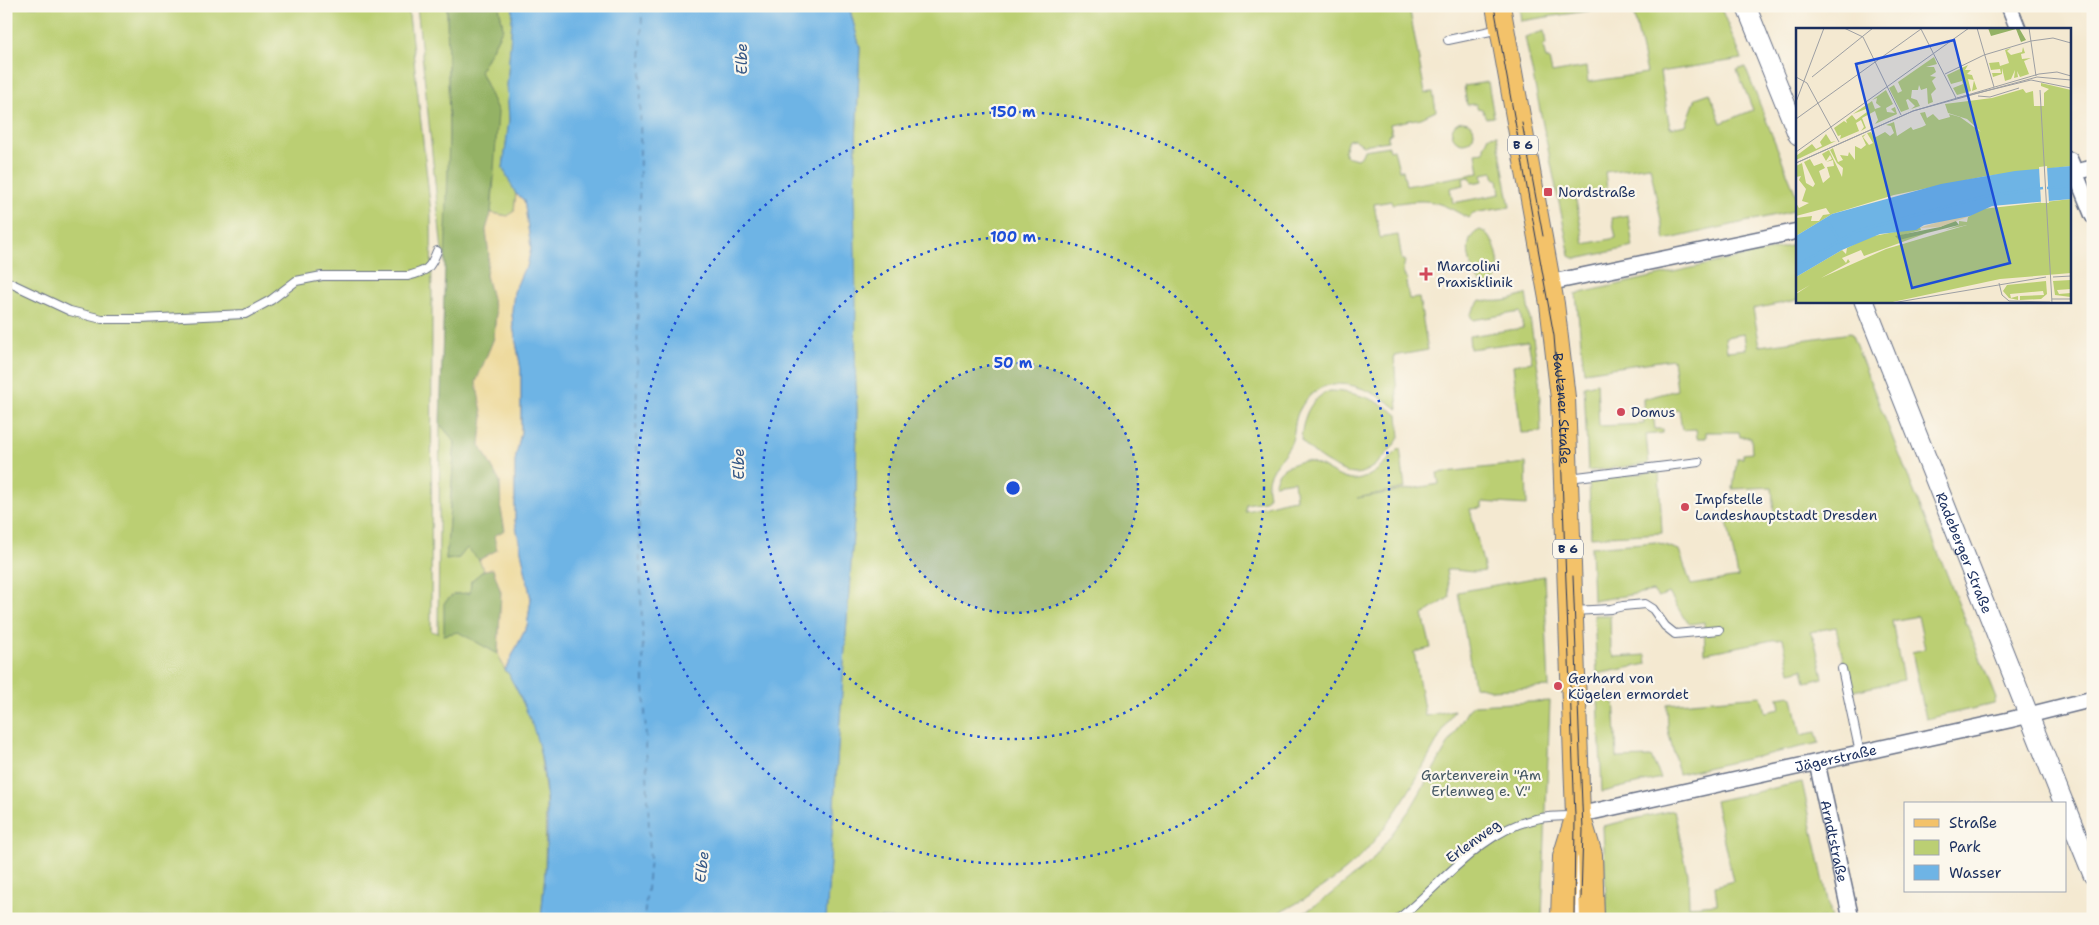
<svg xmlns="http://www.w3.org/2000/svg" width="2099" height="925" font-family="'Shantell Sans',sans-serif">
<rect width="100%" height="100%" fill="#fbf7ec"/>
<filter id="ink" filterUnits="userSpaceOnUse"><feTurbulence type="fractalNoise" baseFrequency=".02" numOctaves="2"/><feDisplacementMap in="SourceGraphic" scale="10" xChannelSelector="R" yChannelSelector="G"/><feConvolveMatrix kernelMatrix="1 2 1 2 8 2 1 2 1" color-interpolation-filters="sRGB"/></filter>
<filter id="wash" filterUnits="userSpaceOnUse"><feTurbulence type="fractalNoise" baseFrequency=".0096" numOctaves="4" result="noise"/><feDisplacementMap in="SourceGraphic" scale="20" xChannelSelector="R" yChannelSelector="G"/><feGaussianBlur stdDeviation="1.12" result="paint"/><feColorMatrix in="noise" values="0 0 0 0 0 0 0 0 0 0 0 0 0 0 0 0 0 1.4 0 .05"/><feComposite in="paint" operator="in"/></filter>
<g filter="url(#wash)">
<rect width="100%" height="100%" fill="#f4e9d1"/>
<g fill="#bbcf73" stroke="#6b7f68" fill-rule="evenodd">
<path d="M6 6H408L431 213 432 304 431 631 438 633 440 424 455 442 446 560 459 558 467 547 479 560 484 570 471 581 470 593 454 594 444 635 458 631 498 654 506 672 509 674 529 715 539 745 546 795 545 874 541 919H6Z"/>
<path d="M417 6H447L449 136 447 258 442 251Z"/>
<path d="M499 6H513L507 86 509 120 503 168 516 194 514 211 508 216 491 213 494 178 480 71 503 28Z"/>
<path d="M849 6H1409L1425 93 1433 92 1436 111 1421 118 1390 124 1392 134 1388 135V141L1363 145 1354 139 1348 140 1344 151 1346 156 1357 159 1362 155 1364 150 1389 146 1390 150 1394 149 1399 170H1403L1406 186 1479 173 1476 153 1484 152V147L1489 136 1497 135 1510 207 1473 213 1468 218C1436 200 1430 198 1392 204V201L1374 204 1380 238 1398 235 1402 260H1405C1404 269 1400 272 1408 280L1406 282 1409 299 1419 298 1428 350 1394 356 1398 409C1368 386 1323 367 1300 409 1293 420 1296 434 1290 445 1279 464 1263 471 1269 495L1265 501 1246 504 1245 511C1263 508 1280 501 1296 499L1294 481 1274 484C1277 474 1281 468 1291 465 1295 463 1301 461 1306 461 1324 463 1341 485 1361 479 1376 475 1389 459 1400 448L1405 488 1357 498 1439 484 1437 473 1526 463 1527 505 1482 502V508L1470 509 1485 571C1472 574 1460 569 1446 570L1450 597 1423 615 1431 648 1414 652 1425 716 1454 710C1428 758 1403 808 1367 849 1343 878 1301 902 1267 919H826L856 492 857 410 855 363 854 192 860 48ZM1493 172 1495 179H1498L1500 194 1453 203 1450 188 1464 185 1463 178 1470 177 1472 183 1483 181 1482 174Z"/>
<path d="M1519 6H1593V10L1521 21Z"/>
<path d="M1632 6H1720L1742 59 1660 72 1670 128 1686 125 1696 98 1710 93 1721 123 1753 110 1737 70 1745 67 1798 200V210L1665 240 1650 166 1605 172 1607 189 1575 195 1584 244 1616 238 1612 218 1628 215 1633 247 1576 259 1570 256 1525 37 1544 31 1546 45 1543 46 1546 59H1549L1552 73 1586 67 1588 82 1647 73Z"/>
<path d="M1488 82 1494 117 1486 118 1482 109 1477 108 1476 104 1467 105 1464 86Z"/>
<circle cx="1463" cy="132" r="11"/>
<path d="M1480 230C1500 236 1508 289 1483 286 1472 274 1458 239 1480 230Z"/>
<path d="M1798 244V300L1753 309 1760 346 1851 333 1996 698 1994 704 1926 719 1912 652 1925 649 1918 616 1892 621 1903 680 1850 692 1836 627 1810 632 1815 642 1823 678 1806 682 1803 669 1790 672 1783 638 1705 653 1704 622 1691 624 1684 618 1669 593 1658 597 1653 591 1593 601 1591 547 1656 542 1679 550 1691 585 1738 577 1727 521 1774 517 1772 487 1733 489 1737 458H1743V454L1752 453 1751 437H1740L1739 432H1706V438H1697L1696 429 1682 430 1679 410 1653 413 1655 429H1663V433L1646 435 1649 464 1588 471 1584 386 1597 383 1599 426 1644 424 1643 399 1677 390 1673 359 1584 372 1576 294ZM1744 334 1746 349 1727 351 1725 337Z"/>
<path d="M1526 294 1539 375 1541 432 1521 433 1513 365 1532 362 1528 341 1470 349 1469 336 1523 328 1520 312 1473 320 1470 315 1480 300C1496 303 1512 301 1526 294Z"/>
<path d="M1330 391C1356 392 1377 399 1398 415L1400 437C1390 450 1374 472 1356 474 1348 474 1341 470 1334 466 1321 460 1310 451 1301 440 1303 419 1308 399 1330 391Z"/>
<path d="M1659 471 1662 533 1591 537 1589 480Z"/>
<path d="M1544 576 1549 687 1492 690 1474 686 1458 592Z"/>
<path d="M1594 615H1610L1611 652 1615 657 1646 655 1647 664 1597 674Z"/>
<path d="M1614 695 1617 758 1651 757 1661 778 1602 792 1598 696Z"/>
<path d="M1790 695 1793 698 1801 735 1816 732 1819 743 1679 774 1668 730 1667 704 1761 696 1765 712 1780 709 1778 697Z"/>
<path d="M1550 701 1542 919H1295L1326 898 1371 862 1411 808 1468 710 1474 705Z"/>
<path d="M1802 782 1832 919H1607L1603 826 1674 810 1688 874 1689 906 1717 904 1715 886 1733 881 1715 801Z"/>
</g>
<g fill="#94b265" stroke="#587062">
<path d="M447 6H499L503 28 480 71 498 112 491 213 486 230 489 255 486 275 496 314 494 338 477 382 483 417 480 445 500 482 501 509 505 531 497 550 479 560 467 548 459 558 446 560 455 442 440 424 449 136Z"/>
<path d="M493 568 501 592 498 654 458 632 444 635V603L454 594 470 593 471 581 484 570Z"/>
</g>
<path fill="#eeda9e" stroke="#84847e" d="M516 194 524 200 531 248 527 267 523 271 514 292 512 314 513 326 521 369V432L515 461V521L531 599 527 626 505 670 498 654 501 592 493 569 484 570 479 560 497 550 494 536 505 530 501 509 500 482 480 445 483 417 476 382 494 338 496 314 486 275 489 255 486 230 491 213 508 216 514 211Z"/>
<path fill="#6eb4e5" stroke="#4472a2" d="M513 6H849L860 48 854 192 856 304 855 363 857 410 856 492 826 919H541C546 863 553 799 538 744 534 727 526 710 519 694 516 687 511 681 509 674L505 670 527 626 531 599 515 521V461L521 432V369L513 326 512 310 514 292 523 271 527 267 531 248 524 200 516 194 503 168 509 120 507 86Z"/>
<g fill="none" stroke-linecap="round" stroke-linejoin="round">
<path stroke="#345786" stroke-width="1" stroke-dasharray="6 5" stroke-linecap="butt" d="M642 6 636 444 650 859 644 919"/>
</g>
</g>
<g filter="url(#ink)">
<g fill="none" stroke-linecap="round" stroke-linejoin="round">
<g stroke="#677086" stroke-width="10">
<g id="service">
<path d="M1448 40 1500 29"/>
<path d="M6 281 70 311 102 319H140L245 314 271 300 296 281 322 276H408C427 271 430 269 437 251"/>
<path d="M1569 478 1699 462"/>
<path d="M1573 611 1611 609 1623 606 1645 604 1653 609 1665 626 1675 634 1719 630"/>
<path d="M1842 669 1860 753"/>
<path d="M1398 919C1441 886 1479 831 1536 819 1548 816 1561 816 1574 816"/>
<path d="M1578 919 1579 855"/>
</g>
</g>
<g stroke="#677086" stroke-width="18">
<g id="minor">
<path d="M2009 6 2018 29"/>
<path d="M2070 160 2093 216"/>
<path d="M2070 173 2093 168"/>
<path d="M1548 283 1798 231"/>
<path id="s1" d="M1817 763 1851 919"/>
<path id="s2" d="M1578 815 2009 720 2093 699"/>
</g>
</g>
<g stroke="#677086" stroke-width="21">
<g id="tertiary">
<path d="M1746 6 1798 135"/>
<path id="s3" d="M1864 301 2064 804"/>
<path d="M2065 806 2093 875"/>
</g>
</g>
<g stroke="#677086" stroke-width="26">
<g id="primary">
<path id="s4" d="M1498 6 1552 304 1563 398 1578 815 1590 855 1592 919"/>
<path d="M1563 919 1565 857 1578 815"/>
</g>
</g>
<use href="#service" stroke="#fff" stroke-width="8"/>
<use href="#minor" stroke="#fff" stroke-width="15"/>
<use href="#tertiary" stroke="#fff" stroke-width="19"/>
<use href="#primary" stroke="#f3c26a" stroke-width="24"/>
<g stroke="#1b2f5e" stroke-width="1">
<path d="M1494 6 1554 336 1559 399 1575 816 1574 919"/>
<path d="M1522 123 1543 236"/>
<path d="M1573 576 1583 830 1581 899"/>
</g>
</g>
</g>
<circle cx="1013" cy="488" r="125" fill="#1d4ed8" fill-opacity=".12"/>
<g fill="none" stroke="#1d4ed8" stroke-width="2.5" stroke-dasharray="2.5 5">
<circle cx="1013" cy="488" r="125"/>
<circle cx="1013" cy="488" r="251"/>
<circle cx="1013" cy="488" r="376"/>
</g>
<g fill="#d1495b" stroke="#fbf7ec" stroke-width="2">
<rect x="1543" y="187" width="10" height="10" rx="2.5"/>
<path d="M1423.5 266.5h5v5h5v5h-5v5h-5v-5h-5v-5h5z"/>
<circle cx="1621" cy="412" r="5"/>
<circle cx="1685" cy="507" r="5"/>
<circle cx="1558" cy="686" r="5"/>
</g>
<g text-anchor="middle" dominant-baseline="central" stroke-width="4.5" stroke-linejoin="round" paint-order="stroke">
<g fill="#fbf7ec" stroke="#5e6b89" stroke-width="1">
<rect x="1508" y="135.5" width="30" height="19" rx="4"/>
<rect x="1553" y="539.5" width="30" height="19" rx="4"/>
</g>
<g font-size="12" font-weight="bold" fill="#1b2f5e">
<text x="1523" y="145">B 6</text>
<text x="1568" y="549">B 6</text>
</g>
<g font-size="14" fill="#1b2f5e" stroke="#fbf7ec" text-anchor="start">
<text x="1558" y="192">Nordstraße</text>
<text x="1437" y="266">Marcolini<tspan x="1437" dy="16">Praxisklinik</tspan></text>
<text x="1631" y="412">Domus</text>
<text x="1695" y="499">Impfstelle<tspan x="1695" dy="16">Landeshauptstadt Dresden</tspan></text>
<text x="1568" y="678">Gerhard von<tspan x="1568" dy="16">Kügelen ermordet</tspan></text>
</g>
<g font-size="14" fill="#1b2f5e" stroke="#fbf7ec">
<text stroke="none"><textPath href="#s4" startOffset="408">Bautzner Straße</textPath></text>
<text stroke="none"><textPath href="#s3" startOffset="271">Radeberger Straße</textPath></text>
<text stroke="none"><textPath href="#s2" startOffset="264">Jägerstraße</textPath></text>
<text transform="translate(1473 841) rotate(-36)">Erlenweg</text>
<text stroke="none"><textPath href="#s1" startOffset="80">Arndtstraße</textPath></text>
</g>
<g font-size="14" fill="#435763" stroke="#fbf7ec">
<text x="1481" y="775">Gartenverein "Am<tspan x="1481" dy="16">Erlenweg e. V."</tspan></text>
</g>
<g font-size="15" font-style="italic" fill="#345786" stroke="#fbf7ec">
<text transform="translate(742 59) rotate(-90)">Elbe</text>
<text transform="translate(739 464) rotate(-90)">Elbe</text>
<text transform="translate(702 867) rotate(-83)">Elbe</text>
</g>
</g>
<g transform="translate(1796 28)">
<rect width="275" height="275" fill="#f4e9d1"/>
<path d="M227 19 229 25 225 26 226 31 235 30 228 33 233 46 224 49 221 43 222 49 218 50 219 42 215 51 209 53 206 40V46L197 49 196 45H205L204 41 195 42 193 35 203 34 204 38 213 35 209 22 215 20 211 23 215 27 226 24ZM138 29 141 36 130 39H138L140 44 134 48 140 49 136 53 140 61 135 66 137 74 132 76 131 60 125 62 123 57 122 62H116L115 70 121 72 124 78 115 81 119 78 112 71 110 72 113 81 105 84 93 60 98 57 102 65 106 63 102 54ZM172 37 169 42H175L171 46 176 47 181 61 176 63 178 52 172 51 175 63 161 67 157 60 167 56 166 53 155 56 151 47ZM245 55 275 62V138L190 148 98 167 36 186 0 208V190L16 188 15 193H23L27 187 34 186 30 180 0 188V175L3 180 13 175 6 173 10 161 3 152 5 148 0 149V138L6 135 10 155 17 159 19 156 8 134 14 131 18 138 26 135 29 140 23 143 27 155 34 149 31 139 38 138 37 132 30 134 36 131 34 127 30 133 26 126 33 122 46 149 47 140 41 135 34 122 37 120 42 134 47 132 44 127 52 128 53 124 59 132V118L65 121 70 117 66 108 70 106 67 109 73 117 77 115 71 105 75 104 78 110 89 104 94 108 98 105 95 98 90 97 98 94 101 108 115 99 117 102 126 99 130 97 124 85 129 84 131 90 137 86 143 92 154 89 153 86 164 89 185 104 171 91 152 85 149 76 196 70 227 61 230 65 237 63 238 78H248V65L253 61 245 58ZM90 62 97 76 90 80 91 84 99 85 95 81 99 79 101 86 79 96 82 92 79 83 66 90 70 100 65 103 68 99 65 92 60 95 63 103 44 111 45 107 42 108 38 100 48 93 51 95 50 92 56 87 60 92 71 84 70 81 57 86 76 73 79 81 85 79 80 75 81 70 76 72ZM30 106 35 114 40 113 0 132V128L16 116 20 121 26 118 24 114ZM275 171V245L204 251 92 275H0V266L14 257 0 265V249L46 222 50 226 51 220 73 209 124 199 125 202 99 209 131 205 68 228 65 222 46 230 50 235 52 231 54 234 25 250 90 221 171 197 149 202 163 197V193L171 194 172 189 186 181ZM275 252V261L261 262 263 266 275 265V269L259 267 257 253ZM250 253 251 266 245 271 224 272V268L248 267 247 263 214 266 215 270 222 268V272L213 270 207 263 211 257Z" fill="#bbcf73"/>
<path d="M192 0H223L230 12 225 14 220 1 195 8ZM159 192 163 197 103 212 99 208 144 199Z" fill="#94b265"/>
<path d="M165 187 174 188 144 199 123 200Z" fill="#eeda9e"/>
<path d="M275 138V171L196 178 174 188 128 197 120 202 84 206 46 222 0 249V208L36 186 145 156 219 143Z" fill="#6eb4e5"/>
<path d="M251 138 253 175H245L243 139Z" fill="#f4e9d1"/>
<path fill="none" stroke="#6eb4e5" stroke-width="2.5" d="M251 160 275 158M32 194 47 218M0 238 61 203 190 168 247 160"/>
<path fill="none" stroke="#9d9fa3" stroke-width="1" d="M48 0 67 9 105 87M181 0 198 59M233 0 240 48M125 1 160 70M149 46 188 27 235 13 257 10 275 15M0 49 11 55 43 114M16 49 77 0M244 62 256 275M182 68 194 69 223 60M161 70 235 52 275 60M0 74 28 0M0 91 125 1M0 124 173 0M0 135 117 83 243 46 261 44 275 48M0 135 117 83 241 49 275 52M257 249 275 248M203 255 206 267 213 273 254 274M256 271H275M96 275 250 249"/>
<path fill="#1d4ed8" fill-opacity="0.15" stroke="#1d4ed8" stroke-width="2.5" d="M158 12 214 235 116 260 60 36Z"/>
<rect width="275" height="275" fill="none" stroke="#1b2f5e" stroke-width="2.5"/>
</g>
<circle cx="1013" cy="488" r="8" fill="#1d4ed8" stroke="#fbf7ec" stroke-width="2.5"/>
<g font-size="15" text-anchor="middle" font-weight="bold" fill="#1d4ed8" stroke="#fbf7ec" stroke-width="4.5" stroke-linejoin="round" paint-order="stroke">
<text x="1013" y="117">150 m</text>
<text x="1013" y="242">100 m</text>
<text x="1013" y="368">50 m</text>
</g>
<rect width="2099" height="925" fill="none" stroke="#fbf7ec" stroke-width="25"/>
<rect x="1904" y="802" width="162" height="90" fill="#fbf7ec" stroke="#a1a7b3"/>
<rect x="1914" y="819" width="25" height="8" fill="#f3c26a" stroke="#a1a7b3"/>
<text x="1949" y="828" font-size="15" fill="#1b2f5e">Straße</text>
<rect x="1914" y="840" width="25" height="15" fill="#bbcf73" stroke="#a1a7b3"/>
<text x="1949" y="852" font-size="15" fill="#1b2f5e">Park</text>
<rect x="1914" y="865" width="25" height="15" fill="#6eb4e5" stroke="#a1a7b3"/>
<text x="1949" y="878" font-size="15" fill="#1b2f5e">Wasser</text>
</svg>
